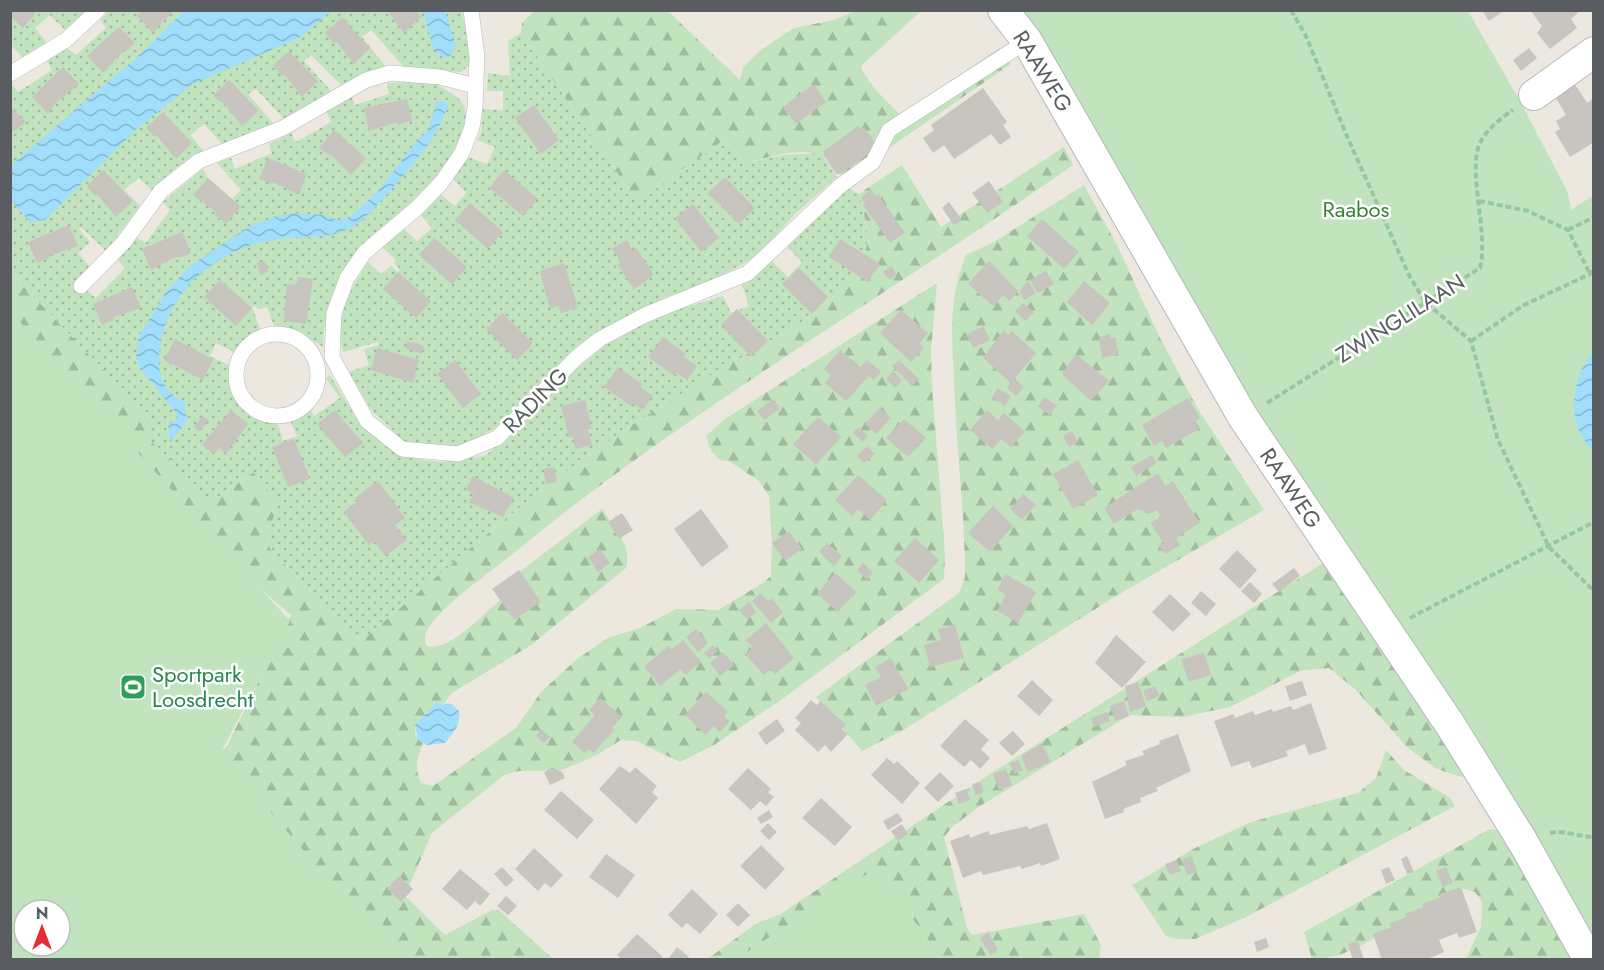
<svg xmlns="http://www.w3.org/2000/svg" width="1604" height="970" font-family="Jost,sans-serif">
<defs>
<pattern id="grass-dots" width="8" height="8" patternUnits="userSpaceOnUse" patternTransform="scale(1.5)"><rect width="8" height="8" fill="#c1e3bd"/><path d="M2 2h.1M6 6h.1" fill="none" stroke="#a0bb9d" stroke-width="1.8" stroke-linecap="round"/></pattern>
<pattern id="forest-firs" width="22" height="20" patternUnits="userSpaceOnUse" patternTransform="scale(1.5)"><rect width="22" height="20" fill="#c1e3bd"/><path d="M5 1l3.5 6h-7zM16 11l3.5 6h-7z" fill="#a0bb9d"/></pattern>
<pattern id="water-waves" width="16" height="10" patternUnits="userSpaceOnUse" patternTransform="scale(1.5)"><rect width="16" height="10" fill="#a0defc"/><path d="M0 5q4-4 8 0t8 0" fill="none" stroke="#85b7cf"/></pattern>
</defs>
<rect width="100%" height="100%" fill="#ece8e0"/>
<g fill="url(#grass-dots)">
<path d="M83 10 85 13 66 31 50 15 35 28 47 43 23 58 11 45V11Z"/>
<path d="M109 11H461L466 29 470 65 461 72 404 67 371 30 362 37 387 68 370 71 341 85 311 55 304 61 331 91 284 119 256 89 248 94 274 124 222 144 204 124 191 135 203 151 173 170 152 191 139 178 124 190 140 206 106 251 81 227 79 229 90 242 78 253 90 267 76 282 96 298 125 268 118 260 137 238 146 243 170 210 163 202 203 168 208 178 232 199 241 190 217 163 231 158 235 169 272 153 269 144 291 133 296 142 331 122 326 111 351 96 355 105 389 94 387 83C401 83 429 78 441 87 448 92 460 96 464 106 475 130 433 184 416 200 398 217 373 231 357 250 336 277 324 312 323 347L302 333 276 331 267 307 258 309 256 306 252 307 261 332 243 343 236 353 216 343 210 356 231 366C232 398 240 421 277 421L283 441 297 436 290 420 309 407 314 416 340 398 327 380 326 378 330 375 361 426 388 448 409 458 440 462 485 456 530 417 569 375 607 343 654 317 723 296 731 313 749 306 742 285 754 278 771 260 788 277 802 262 786 245 848 188 859 194C864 214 873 240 862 260 832 315 767 341 716 372 673 399 628 426 587 456 510 512 439 575 366 637L355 638 270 549 267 533 277 509 246 476 215 500H208L150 440 147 431 152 421 11 273 10 83 18 92 52 70 47 61 67 48 76 55 106 28 100 20Z"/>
<path d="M521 33 637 202 725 139 745 163 782 155 821 153 837 177 795 214 756 257 703 285 665 297 576 347 496 428 458 447 405 442 372 411 349 372 369 365 364 349 379 345 378 342 343 352C335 318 349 290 368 262L381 274 391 266 398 272 400 269 394 263 396 260 382 247 403 228 417 241 432 228 420 214 440 194 455 206 466 193 453 179 468 157 487 164 495 147 477 140 481 133 483 109 503 110V91H487L488 73 510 76 508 41Z"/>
</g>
<g fill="url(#forest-firs)">
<path d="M534 11H668L740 80 743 68 761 50 794 28 834 20 854 11H921L862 65 861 69 875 89 901 116 999 48 1011 64 845 178C839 172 832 161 825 157 803 145 767 158 745 163L725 139 637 202 521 33 522 23Z"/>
<path d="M1512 88 1567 191 1571 210 1593 196 1487 768 1465 778 1437 769 1408 748 1355 689 1329 668 1300 671 1230 707 1183 717 1130 715 980 806 952 827 944 837 967 928 972 935 1084 914 1101 945 1099 959 706 960 757 923 779 915 993 772 1344 550Z"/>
<path d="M1064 147 1073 165C886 297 687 410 510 556 489 573 437 609 426 632 424 637 425 640 426 645 445 656 486 612 501 599L496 590 602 509C613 526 633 546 626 568L531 645 452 693 444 703H436L415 725V735L423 743C417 758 414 769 421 783L433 786 516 728 541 692 577 659 608 638 640 628 676 609 718 610 763 583 771 576 772 542 769 496 759 481 729 461 720 460 711 451 706 436 725 419 937 283 931 350 932 386 945 554 944 579 781 700 714 745 680 762 636 741 621 740 595 756 562 770 519 771 504 775 432 833 405 896 445 935 492 910H499L553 959H345L140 818 227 746 291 615 264 592 83 398 11 332V273L152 421 147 431 150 440 207 499C225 500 237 478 254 473L277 501V509L267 533 270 549 355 638 366 637C439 575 510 512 587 456 628 426 673 399 716 372 767 341 832 315 862 260 873 240 864 214 859 194L902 165 941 227Z"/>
<path d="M1084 185 1117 245 1157 332 1198 409 1264 510 1116 596 905 729 862 751 816 697 959 593 965 577C965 512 956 446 954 381 952 334 948 300 966 255L994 242Z"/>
<path d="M1386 750 1404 770 1449 797 1455 806 1244 918 1195 939H1177L1166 936 1132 885 1195 848 1251 822 1358 793 1376 778Z"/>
<path d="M1490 829 1500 831 1581 959H1466L1481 926 1482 902 1475 892 1463 889C1444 899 1423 908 1404 919 1374 937 1349 959 1312 959L1304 932Z"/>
</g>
<g fill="#c1e3bd" fill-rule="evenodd">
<path d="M1013 11H1468L1520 101 1567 191 1571 210 1593 196V945L1259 425Z"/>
<path d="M11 312 290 621 220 754 398 959H11ZM24 910H60V946H24Z"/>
<path d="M876 868 942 959H736Z"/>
</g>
<g fill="url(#water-waves)">
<path d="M184 11H331L301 37 193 84 139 127 45 220 30 222 11 200V165L135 59Z"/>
<path d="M423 11H445L456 45 449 58 440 56 433 48Z"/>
<path d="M437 101 447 102 448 106C435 140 419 158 395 185 383 198 372 213 357 224 334 241 301 235 273 240 212 250 159 298 159 362 159 379 167 395 184 401L187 421 170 442 168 424 176 421 177 414 141 370 136 358 139 336 166 292 191 265 250 226 277 216 297 213 323 215 338 220 350 217 378 191 418 139 428 131Z"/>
<path d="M1593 352V451C1566 425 1569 380 1593 352Z"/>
<path d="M436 703 452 704 459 711C461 725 453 733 445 743L427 745 418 740 415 725Z"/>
</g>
<g fill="#c8c5c0">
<path d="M10 10H38L23 28 13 19Z"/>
<path d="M142 10H174L153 33 137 16Z"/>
<path d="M387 10H415L421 17 404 33Z"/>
<path d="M1482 10H1505L1489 21Z"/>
<path d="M1530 10H1581L1571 19 1577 28 1550 49 1537 33 1542 26Z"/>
<path d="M342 17 370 48 354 64 336 41 334 43 325 33Z"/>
<path d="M119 27 135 43 125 52 123 51 103 73 87 56Z"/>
<path d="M1529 48 1537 58 1521 71 1513 60Z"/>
<path d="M289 51 318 81 302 97 284 74 282 76 273 66Z"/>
<path d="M63 67 79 84 56 103 48 114 32 97Z"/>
<path d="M229 80 259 111 242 126 224 104 213 96Z"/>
<path d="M1574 83 1587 103 1593 99V143L1570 157 1555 132 1560 129 1556 121 1566 115 1554 95Z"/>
<path d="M814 84 826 102 796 124 783 107Z"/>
<path d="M983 88 1007 122 1003 125 1011 137 1000 145 991 134 954 159 944 145 933 153 923 138 934 130 931 125Z"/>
<path d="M407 99 412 121 399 124 398 122 369 131 364 108Z"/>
<path d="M534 105 559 140 541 154 515 118Z"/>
<path d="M10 106 26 122 10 134Z"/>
<path d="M163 112 192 143 176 159 157 136 155 137 146 128Z"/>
<path d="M858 126 861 130 864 127 876 144 875 149 841 174H836L824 156V151Z"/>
<path d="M334 130 366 158 351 175 330 154 329 155 319 148Z"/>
<path d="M268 158 307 174 299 195 273 182 272 184 259 179Z"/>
<path d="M103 170 133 201 116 217 97 194 95 196 87 186Z"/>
<path d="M504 170 538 199 523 216 489 188Z"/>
<path d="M725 177 755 208 739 224 708 193Z"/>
<path d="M208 178 241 207 226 224 215 215 217 213 193 195Z"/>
<path d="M989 181 1003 202 987 213 972 193Z"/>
<path d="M871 190 876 196 878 194 905 233 890 243 863 205 865 203 861 197Z"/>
<path d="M949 202 962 220 954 225 942 208Z"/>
<path d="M470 203 503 232 488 249 455 220Z"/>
<path d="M693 204 719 238 701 252 675 218Z"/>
<path d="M1042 219 1079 252 1064 269 1027 236Z"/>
<path d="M69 225 78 246 49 256 50 258 37 263 28 242Z"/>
<path d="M182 232 191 253 179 258 178 256 151 270 142 249Z"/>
<path d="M434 238 467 267 452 284 419 255Z"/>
<path d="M840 239 880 264 868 282 829 257Z"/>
<path d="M626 240 632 250 636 248 654 275 634 289 618 265 621 262 612 249Z"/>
<path d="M265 261 268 272 260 274 257 263Z"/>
<path d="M989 261 1018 291 1010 301 1003 295 993 306 968 284Z"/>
<path d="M564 263 578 308 561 313 559 306 550 309 540 271Z"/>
<path d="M891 266 897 274 890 280 883 272Z"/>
<path d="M799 268 828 297 812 314 782 284Z"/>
<path d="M1046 271 1054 284 1038 293 1030 280Z"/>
<path d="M398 272 431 301 416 318 383 289Z"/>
<path d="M298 277 313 279 306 324 284 321 287 284 297 285Z"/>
<path d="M220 280 252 308 236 326 204 297Z"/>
<path d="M1028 281 1036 293 1024 300 1019 291Z"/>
<path d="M1084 281 1110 303 1092 325 1067 302Z"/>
<path d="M132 287 141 308 114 317V320L102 325 93 304Z"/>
<path d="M1023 303 1034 312 1026 321 1015 311Z"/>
<path d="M737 309 768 341 751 357 721 325Z"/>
<path d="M901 310 928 333 919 344 924 348 911 362 880 333Z"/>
<path d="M502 313 533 343 517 360 486 329Z"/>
<path d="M983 326 990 340 973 348 967 334Z"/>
<path d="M1003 331 1009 335 1012 331 1036 353 1014 379 1024 387 1016 396 1007 388 1011 383 983 358Z"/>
<path d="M1110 334 1111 338 1115 337 1119 354 1102 358 1099 337Z"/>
<path d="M663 337 686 354 684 357 697 366 687 380 677 373 675 376 648 357Z"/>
<path d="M175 339 213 359 203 380 164 360Z"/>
<path d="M407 341 424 346 422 354 405 348Z"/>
<path d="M377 348 419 360 413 383 371 370Z"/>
<path d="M840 350 861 367 867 360 881 372 874 380 869 376 846 401 825 383 831 375 824 369Z"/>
<path d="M1076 354 1109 381 1091 401 1062 374Z"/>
<path d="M455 360 481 394 463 408 437 374Z"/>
<path d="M899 360 919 379 912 386 892 366Z"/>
<path d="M618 367 642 384 640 387 653 396 643 410 633 403 631 406 604 387Z"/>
<path d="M893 371 902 380 896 388 886 379Z"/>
<path d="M997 388 1011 396 1005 406 992 398Z"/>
<path d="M1044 397 1057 405 1050 415 1038 407Z"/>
<path d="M1188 398 1200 418 1195 422 1199 429 1166 448 1162 441 1154 446 1142 425Z"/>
<path d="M774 399 780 409 764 420 757 411Z"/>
<path d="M585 400 592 429H588L592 445 575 449 573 437 569 438 561 406Z"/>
<path d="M880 408 891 418 876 434 865 424Z"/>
<path d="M231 410 248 424 226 454 219 448 214 454 202 445Z"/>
<path d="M335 410 363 443 345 457 317 424Z"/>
<path d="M987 410 998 420 1004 413 1025 432 1011 447 1001 439 992 449 970 430Z"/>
<path d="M203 416 209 421 199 431 194 427Z"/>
<path d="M818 417 841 437 816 465 793 444Z"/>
<path d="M904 419 926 438 908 457 886 438Z"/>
<path d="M858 427 868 436 863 442 853 433Z"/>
<path d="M1072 431 1078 442 1069 447 1063 436Z"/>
<path d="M294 439 310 479 288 487 272 447Z"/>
<path d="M867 446 875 454 864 463 857 456Z"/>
<path d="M1152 455 1157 463 1136 476 1131 467Z"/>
<path d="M1078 460 1098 495 1073 509 1053 474Z"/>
<path d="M554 467 557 482 546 484 543 469Z"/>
<path d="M1158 473 1165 486 1173 481 1200 523 1176 538 1180 545 1165 554 1159 546 1163 543 1151 523 1161 517 1158 510 1148 514 1138 509 1114 524 1104 508Z"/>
<path d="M858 475 887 500 870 520 858 509 852 516 835 500Z"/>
<path d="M473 476 514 498 503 517 469 502 474 494 466 490Z"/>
<path d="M378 481 405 518 395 525 407 540 385 556 374 541 369 545 344 512 358 501 355 498Z"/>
<path d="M1023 494 1036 505 1022 520 1010 509Z"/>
<path d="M993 506 1013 526 990 552 968 533Z"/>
<path d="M701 509 729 547 702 567 674 529Z"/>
<path d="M622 513 633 530 619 539 608 522Z"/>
<path d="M789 531 802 549 785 561 772 543Z"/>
<path d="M915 538 939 560 919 583 894 561Z"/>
<path d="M827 543 842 556 834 566 819 552Z"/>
<path d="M600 549 610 563 598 572 588 557Z"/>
<path d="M1237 550 1257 570 1240 589 1219 569Z"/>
<path d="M863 563 873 573 867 580 857 570Z"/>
<path d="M1294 568 1300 576 1279 592 1272 584Z"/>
<path d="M519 570 541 602 514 620 492 589Z"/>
<path d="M835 573 856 592 838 612 817 594Z"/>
<path d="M1006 574 1036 592 1018 623 997 611 1006 595 997 590Z"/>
<path d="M1250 582 1262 594 1254 603 1241 591Z"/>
<path d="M1201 591 1216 604 1206 616 1191 603Z"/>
<path d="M761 593 768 601 771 598 783 612 771 623 752 601Z"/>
<path d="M1170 594 1191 614 1173 632 1152 612Z"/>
<path d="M749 602 757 612 747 619 739 610Z"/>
<path d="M766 623 794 658 775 674 771 669 764 675 745 654 753 647 746 640Z"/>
<path d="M955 625 964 658 930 667 924 645 941 640 938 629Z"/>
<path d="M696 629 708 643 698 652 686 637Z"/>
<path d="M1116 635 1146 662 1122 688 1095 663Z"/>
<path d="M683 640 701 662 686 675 681 669 660 686 644 666 669 646 672 649Z"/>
<path d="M713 645 718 651 709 659 704 653Z"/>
<path d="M723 652 734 665 720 676 710 663Z"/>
<path d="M1204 652 1211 675 1189 682 1181 660Z"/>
<path d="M891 658 908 689 876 706 865 685 881 677 875 667Z"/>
<path d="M1032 680 1053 700 1039 716 1017 696Z"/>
<path d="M1302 681 1307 695 1290 701 1285 686Z"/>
<path d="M1138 682 1146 706 1130 712 1125 686Z"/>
<path d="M1155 686 1160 696 1147 701 1143 691Z"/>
<path d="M706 692 728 712 724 716 730 721 720 732 714 726 706 735 685 715Z"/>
<path d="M600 698 622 717 612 728 614 730 594 753 588 749 585 753 572 742 595 715 589 710Z"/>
<path d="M811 700 817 705 820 701 846 725 842 729 848 734 831 752 825 745 818 752 795 730 801 723 795 718Z"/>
<path d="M1124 701 1129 716 1115 721 1110 706Z"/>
<path d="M1311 703 1327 749 1309 755 1305 744 1286 751 1288 756 1252 768 1249 761 1231 767 1214 721 1234 714 1235 718 1253 711 1255 715 1272 709 1273 712 1291 706 1293 710Z"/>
<path d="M1107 712 1110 721 1094 727 1091 718Z"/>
<path d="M777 719 785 731 766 745 758 733Z"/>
<path d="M965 719 989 740 981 749 990 758 980 769 971 760 964 767 940 746Z"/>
<path d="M541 729 550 737 544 743 536 736Z"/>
<path d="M1013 731 1025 744 1012 756 999 743Z"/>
<path d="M1178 734 1191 771 1156 788 1158 791 1140 798 1141 802 1123 809 1124 812 1105 819 1092 782 1127 765 1125 761 1144 755 1142 751 1160 744 1159 741Z"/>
<path d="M1042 743 1051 762 1028 772 1021 756Z"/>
<path d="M887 758 894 764 897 761 920 783 902 804 871 775Z"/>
<path d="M1018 760 1023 770 1014 774 1010 763Z"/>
<path d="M620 766 630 773 635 767 657 786 652 792 658 798 636 824 599 789Z"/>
<path d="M553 768 562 772 565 778 550 785 544 772Z"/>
<path d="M748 768 771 789 768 792 774 797 766 806 760 801 751 810 728 789Z"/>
<path d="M1006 769 1012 785 999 790 993 774Z"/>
<path d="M940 772 954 786 938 802 924 788Z"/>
<path d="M980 782 984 792 976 795 972 784Z"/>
<path d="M966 789 970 800 959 804 955 793Z"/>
<path d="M561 791 594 820 577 839 544 810Z"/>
<path d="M821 798 852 827 835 846 802 818Z"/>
<path d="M769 810 773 817 761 824 757 818Z"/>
<path d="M898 813 903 821 888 830 883 821Z"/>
<path d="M768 823 777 832 769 840 760 831Z"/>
<path d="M1047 823 1060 859 1041 866 1040 863 1022 869 1020 866 983 875 981 871 963 878 950 841 969 834 970 838 988 831 990 835 1027 826 1029 829Z"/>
<path d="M902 824 908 834 898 841 891 831Z"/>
<path d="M761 845 785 869 765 890 740 866Z"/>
<path d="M534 848 563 875 551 888 545 883 538 891 515 869Z"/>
<path d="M606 854 635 875 618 898 589 877Z"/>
<path d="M1192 856 1197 872 1187 875 1182 859Z"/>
<path d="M1407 856 1414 872 1407 874 1401 859Z"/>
<path d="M1177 860 1181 871 1170 875 1165 864Z"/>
<path d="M502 867 514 880 506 887 494 874Z"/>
<path d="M1389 867 1395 880 1386 884 1381 870Z"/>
<path d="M1446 867 1453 883 1443 887 1436 871Z"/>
<path d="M460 869 490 894 480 906 475 901 467 910 442 889Z"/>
<path d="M399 876 413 889 401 902 387 889Z"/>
<path d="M1461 887 1477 932 1459 938 1457 933 1439 940 1444 952 1425 960H1382L1373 934 1391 927 1389 924 1407 917 1405 914 1424 907 1422 904 1441 897 1440 894Z"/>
<path d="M692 889 718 914 700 934 687 923 682 928 668 915Z"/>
<path d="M506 896 517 906 508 915 497 906Z"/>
<path d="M738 903 750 915 738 927 726 915Z"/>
<path d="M988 932 998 950 990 955 980 938Z"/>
<path d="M637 934 662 956V960H622L617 955Z"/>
<path d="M1266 938 1269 947 1257 952 1254 942Z"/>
<path d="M1358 941 1364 960H1353L1348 944Z"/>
<path d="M677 947 689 957 687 960 669 958Z"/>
</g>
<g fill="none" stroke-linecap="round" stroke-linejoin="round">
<g stroke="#b3b7bb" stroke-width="16">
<g id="lane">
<path d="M471 10 477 57 475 108 472 127 462 153 441 183 418 207 364 253 347 278 334 313 332 357 367 421 402 449 458 454 497 438 577 357 600 339 645 315 748 273 840 186 873 162 889 130 1027 41"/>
<path d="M10 74 66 40 98 10"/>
<path d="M81 286 124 242 161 191 199 161 283 128 366 80 390 73 440 77 475 86"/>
<circle cx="277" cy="375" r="41"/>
</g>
</g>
<g stroke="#b3b7bb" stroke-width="32">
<g id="street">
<path d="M1003 10 1027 41 1243 417 1451 726 1523 842 1589 960"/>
<path d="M1534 95 1594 52"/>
</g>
</g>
<g stroke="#97c7a0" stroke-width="4" stroke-dasharray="6 3" stroke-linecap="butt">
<path d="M1291 10 1306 36 1346 134 1409 275 1425 302 1471 341 1498 440 1549 547 1594 591"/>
<path d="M1479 201 1528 211 1568 230 1590 274"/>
<path d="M1568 230 1594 217"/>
<path d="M1471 341 1524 305 1590 274 1594 266"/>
<path d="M1267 403 1480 268C1489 234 1467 171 1480 143 1486 130 1501 118 1513 110"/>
<path d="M1410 618 1594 522"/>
<path d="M1550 833C1562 829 1579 837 1594 837"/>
</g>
<use href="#lane" stroke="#fff" stroke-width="15"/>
<use href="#street" stroke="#fff" stroke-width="30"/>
</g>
<defs>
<g id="stadium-square" transform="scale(1.35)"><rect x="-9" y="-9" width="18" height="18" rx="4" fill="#2e9e5b" stroke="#fff"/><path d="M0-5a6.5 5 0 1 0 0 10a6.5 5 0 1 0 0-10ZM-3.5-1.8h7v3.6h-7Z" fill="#fff"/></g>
</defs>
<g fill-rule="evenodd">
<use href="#stadium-square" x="133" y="687"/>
</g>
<g text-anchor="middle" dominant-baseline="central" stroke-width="5" stroke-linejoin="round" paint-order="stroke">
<g font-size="22" fill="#595d61" stroke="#fff">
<text transform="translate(1043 71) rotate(58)">RAAWEG</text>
<text transform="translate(1400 318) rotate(-32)">ZWINGLILAAN</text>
<text transform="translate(535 400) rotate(-45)">RADING</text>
<text transform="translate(1291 488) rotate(56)">RAAWEG</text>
</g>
<g font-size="22" fill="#3b8336" stroke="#fff">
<text x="1356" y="209">Raabos</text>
</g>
<g font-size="22" fill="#27864d" stroke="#fff" text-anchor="start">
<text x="152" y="674">Sportpark<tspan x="152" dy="25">Loosdrecht</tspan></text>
</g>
</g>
<rect width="1604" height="970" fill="none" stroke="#595d61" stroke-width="24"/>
<g transform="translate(42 928)"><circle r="28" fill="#ffffff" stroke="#bdbec0" stroke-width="1.5"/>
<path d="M0-4.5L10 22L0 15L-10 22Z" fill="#e42e33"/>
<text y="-9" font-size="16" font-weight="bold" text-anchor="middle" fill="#595d61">N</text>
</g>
</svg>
